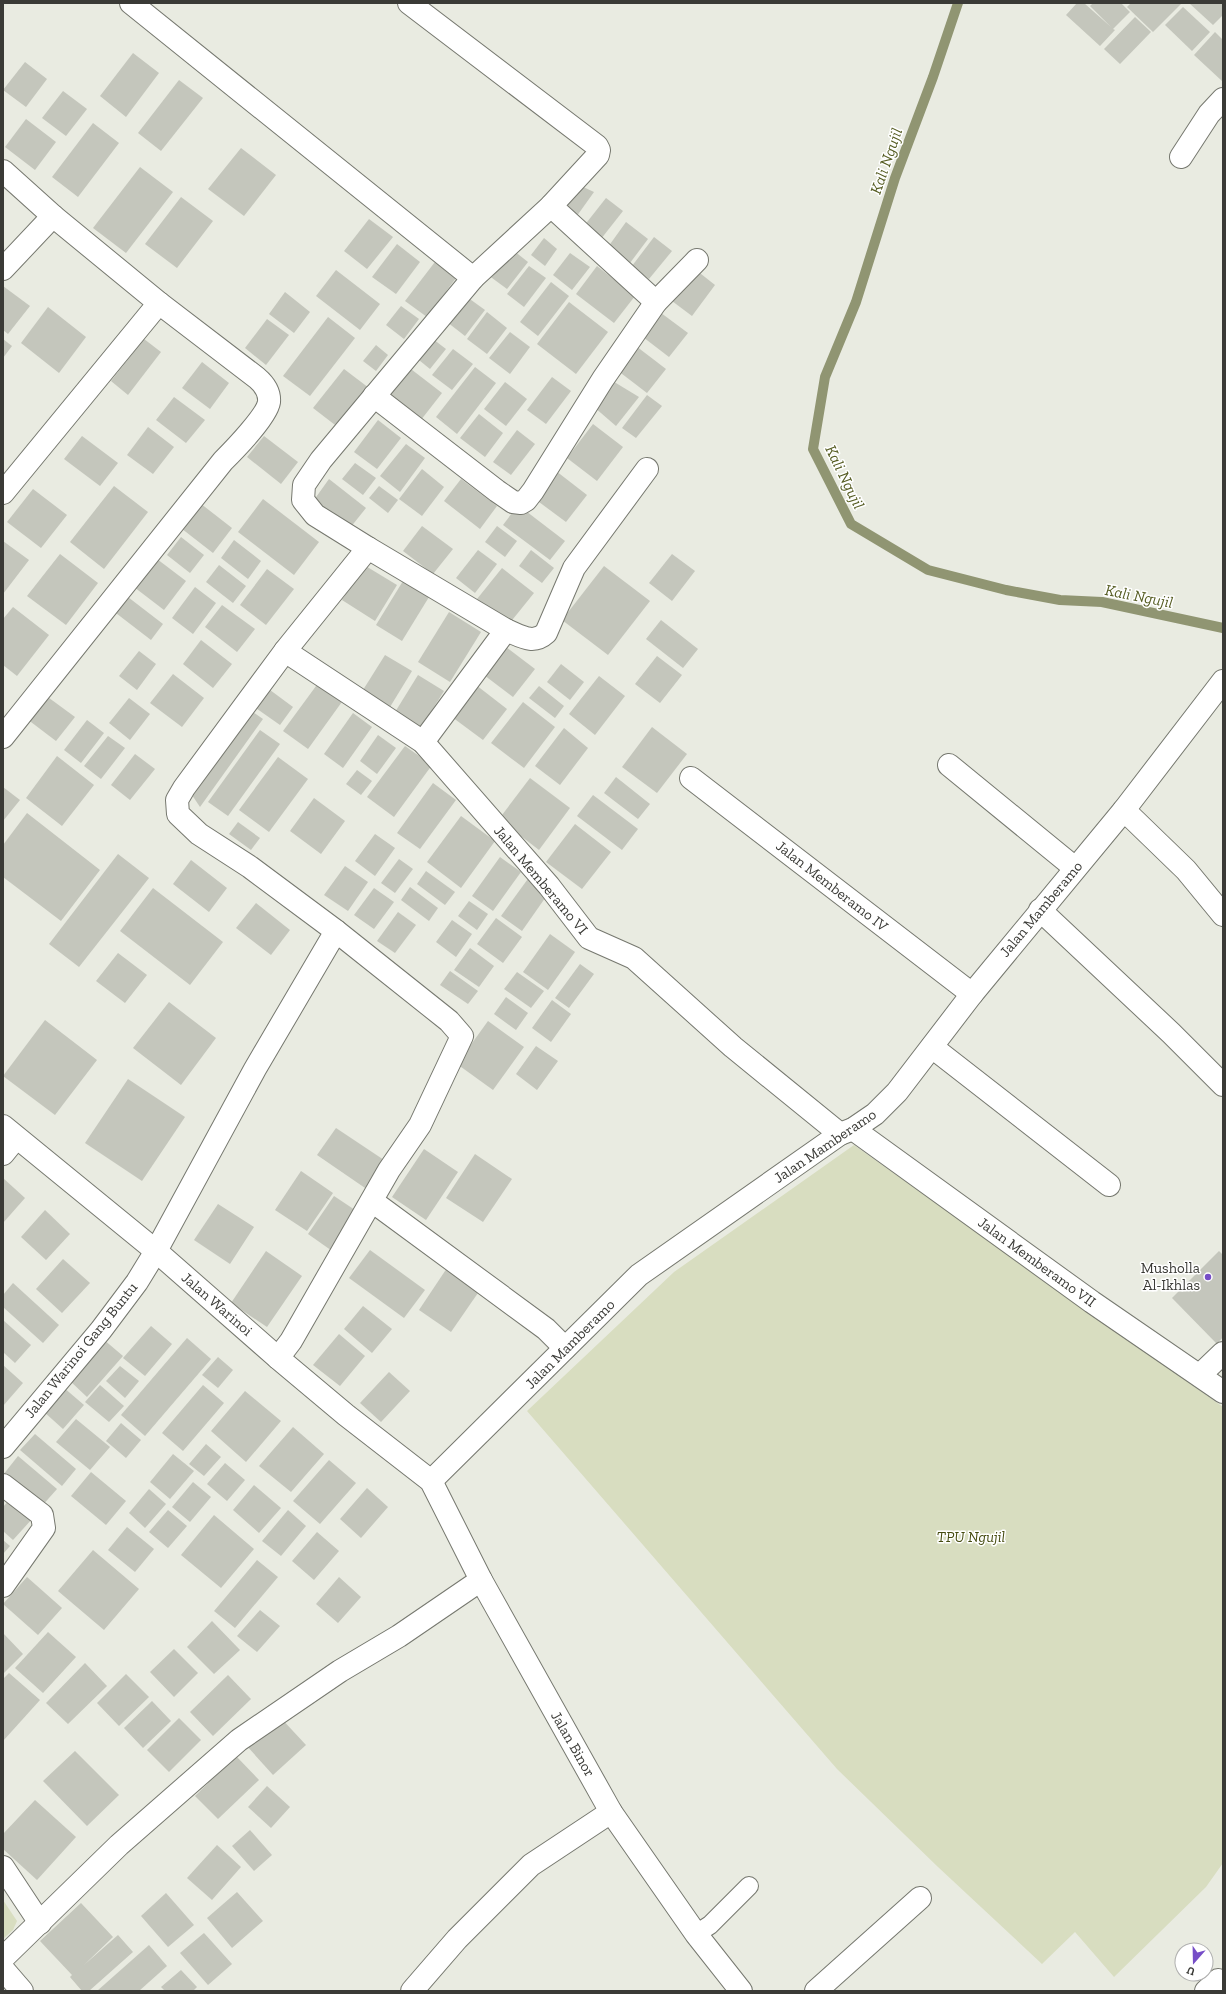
<svg xmlns="http://www.w3.org/2000/svg" width="1226" height="1994" font-family="'Zilla Slab',serif">
<rect width="100%" height="100%" fill="#e9ebe1"/>
<g fill="#d8ddc0">
<path d="M854 1145 1223 1407V1863L1206 1887 1114 1977 1075 1932 1042 1964 938 1867 837 1769 527 1411 674 1272Z"/>
<path d="M3 1900 17 1921 13 1930 3 1939Z"/>
</g>
<g fill="none" stroke-linecap="round" stroke-linejoin="round">
<path stroke="#909572" stroke-width="10" d="M958 3 933 77 895 178 856 302 825 377 813 449 851 524 928 570 1006 590 1060 600 1102 602 1223 628"/>
</g>
<g fill="#c4c6bc">
<path d="M1077 3H1084L1111 27 1090 6 1093 3H1121L1130 12 1113 29 1115 30 1100 46 1066 15Z"/>
<path d="M1131 3H1182L1153 32 1127 7Z"/>
<path d="M1189 3H1223V15L1213 25Z"/>
<path d="M1183 7 1210 32 1192 51 1165 25Z"/>
<path d="M1135 17 1151 32 1120 64 1104 49Z"/>
<path d="M1215 32 1223 40 1222 81 1194 55Z"/>
<path d="M133 53 159 73 126 117 100 96Z"/>
<path d="M25 62 47 79 26 107 3 90Z"/>
<path d="M179 80 203 98 161 151 138 133Z"/>
<path d="M63 91 87 109 66 136 42 118Z"/>
<path d="M26 119 56 142 35 170 5 147Z"/>
<path d="M93 123 119 143 78 197 52 177Z"/>
<path d="M241 148 276 175 244 216 208 189Z"/>
<path d="M140 167 173 192 126 253 93 228Z"/>
<path d="M579 185 594 192 574 220 557 207Z"/>
<path d="M181 197 213 221 177 268 145 244Z"/>
<path d="M606 198 623 211 597 244 580 231Z"/>
<path d="M369 219 393 237 367 269 344 251Z"/>
<path d="M626 222 648 239 630 263 608 247Z"/>
<path d="M654 237 672 251 649 279 632 266Z"/>
<path d="M544 238 557 249 545 266 531 255Z"/>
<path d="M397 244 420 262 396 294 372 277Z"/>
<path d="M509 247 528 262 507 289 488 275Z"/>
<path d="M570 253 590 267 572 290 553 275Z"/>
<path d="M438 258 459 274 427 317 405 301Z"/>
<path d="M529 266 546 278 524 307 507 294Z"/>
<path d="M597 266 635 296 614 323 576 294Z"/>
<path d="M336 270 380 304 360 330 316 296Z"/>
<path d="M696 270 715 285 692 316 672 301Z"/>
<path d="M551 282 569 296 538 336 520 322Z"/>
<path d="M3 286 30 306 8 334 3 330Z"/>
<path d="M285 292 310 312 294 333 269 314Z"/>
<path d="M467 297 485 310 465 336 447 322Z"/>
<path d="M569 302 608 332 576 374 537 344Z"/>
<path d="M401 306 419 319 404 339 386 325Z"/>
<path d="M48 307 86 337 59 373 21 343Z"/>
<path d="M657 310 688 333 669 357 639 334Z"/>
<path d="M487 312 507 328 487 354 467 339Z"/>
<path d="M328 317 355 338 310 396 283 376Z"/>
<path d="M267 319 289 335 266 365 245 348Z"/>
<path d="M510 332 530 347 510 374 489 358Z"/>
<path d="M429 336 446 349 430 369 414 356Z"/>
<path d="M3 339 12 346 3 358Z"/>
<path d="M144 339 161 352 128 395 111 381Z"/>
<path d="M632 343 666 369 647 393 613 367Z"/>
<path d="M376 345 388 355 376 371 363 361Z"/>
<path d="M453 349 473 364 452 390 432 375Z"/>
<path d="M202 362 229 383 210 409 182 388Z"/>
<path d="M407 366 442 393 417 425 382 398Z"/>
<path d="M475 367 496 383 457 434 436 417Z"/>
<path d="M344 369 369 388 339 428 313 408Z"/>
<path d="M552 377 571 391 546 424 527 410Z"/>
<path d="M611 380 639 397 616 426 594 407Z"/>
<path d="M505 382 527 399 506 426 484 409Z"/>
<path d="M647 395 662 406 636 438 622 428Z"/>
<path d="M174 397 205 420 186 443 156 420Z"/>
<path d="M479 414 503 433 485 457 460 438Z"/>
<path d="M378 420 401 438 377 469 354 452Z"/>
<path d="M593 424 623 447 597 481 567 458Z"/>
<path d="M148 427 174 447 153 474 127 455Z"/>
<path d="M517 430 535 444 511 475 493 462Z"/>
<path d="M82 436 118 463 100 486 64 459Z"/>
<path d="M264 436 298 462 281 484 247 457Z"/>
<path d="M406 444 425 458 400 492 380 476Z"/>
<path d="M355 463 376 478 363 495 342 479Z"/>
<path d="M422 469 444 487 422 516 399 499Z"/>
<path d="M556 471 587 495 566 522 535 499Z"/>
<path d="M329 479 366 508 350 528 314 500Z"/>
<path d="M461 479 497 506 480 529 444 501Z"/>
<path d="M114 486 148 512 104 569 70 542Z"/>
<path d="M379 486 398 500 388 513 369 498Z"/>
<path d="M33 489 67 515 41 548 7 522Z"/>
<path d="M263 499 319 542 294 575 238 532Z"/>
<path d="M196 500 232 528 213 553 177 525Z"/>
<path d="M518 505 565 541 550 560 503 525Z"/>
<path d="M422 526 453 549 433 574 403 551Z"/>
<path d="M497 526 517 541 505 557 485 542Z"/>
<path d="M181 537 204 555 190 573 167 555Z"/>
<path d="M234 540 261 561 248 579 221 558Z"/>
<path d="M3 541 29 560 3 594Z"/>
<path d="M478 550 497 564 475 593 456 578Z"/>
<path d="M531 550 554 568 542 583 519 566Z"/>
<path d="M60 554 98 583 66 625 27 596Z"/>
<path d="M672 554 695 571 672 601 649 583Z"/>
<path d="M157 559 186 581 164 610 134 587Z"/>
<path d="M219 565 246 586 233 603 206 582Z"/>
<path d="M364 565 397 585 375 621 342 600Z"/>
<path d="M604 566 650 601 608 655 562 620Z"/>
<path d="M502 568 534 593 509 624 477 599Z"/>
<path d="M267 569 294 589 266 625 240 605Z"/>
<path d="M403 581 429 597 402 641 376 625Z"/>
<path d="M195 587 216 603 193 634 172 618Z"/>
<path d="M124 594 163 624 151 640 112 610Z"/>
<path d="M222 605 255 629 237 652 205 627Z"/>
<path d="M13 607 49 635 17 676 3 665V619Z"/>
<path d="M449 612 481 632 450 682 418 662Z"/>
<path d="M661 620 698 649 683 668 646 639Z"/>
<path d="M201 640 232 664 213 688 183 664Z"/>
<path d="M502 644 535 669 513 697 480 672Z"/>
<path d="M139 651 156 664 137 690 119 676Z"/>
<path d="M385 655 412 671 390 707 363 690Z"/>
<path d="M657 656 682 675 660 703 635 684Z"/>
<path d="M561 664 584 682 570 700 547 682Z"/>
<path d="M173 674 204 698 182 727 150 703Z"/>
<path d="M418 675 444 691 417 734 392 717Z"/>
<path d="M599 676 625 696 595 735 569 714Z"/>
<path d="M319 682 344 699 308 749 283 731Z"/>
<path d="M476 685 507 709 483 740 452 717Z"/>
<path d="M539 686 564 706 555 718 529 698Z"/>
<path d="M266 687 293 707 280 725 253 706Z"/>
<path d="M45 695 75 717 56 741 27 719Z"/>
<path d="M129 698 150 714 130 740 109 723Z"/>
<path d="M523 702 555 727 524 768 491 743Z"/>
<path d="M247 708 263 719 200 807 190 792Z"/>
<path d="M353 713 372 727 343 768 324 754Z"/>
<path d="M87 720 104 733 81 763 64 750Z"/>
<path d="M652 727 687 754 657 793 622 767Z"/>
<path d="M564 728 588 748 560 785 535 766Z"/>
<path d="M260 730 280 744 228 816 208 802Z"/>
<path d="M378 735 396 748 377 774 360 761Z"/>
<path d="M108 736 125 748 101 779 84 766Z"/>
<path d="M405 746 432 765 394 817 367 797Z"/>
<path d="M135 754 155 769 130 800 111 785Z"/>
<path d="M57 756 94 785 62 826 26 798Z"/>
<path d="M278 757 308 779 269 832 239 810Z"/>
<path d="M357 770 372 781 361 795 346 784Z"/>
<path d="M616 777 650 804 638 819 604 793Z"/>
<path d="M530 778 570 808 539 850 499 819Z"/>
<path d="M433 783 456 800 420 849 397 833Z"/>
<path d="M3 787 20 800 3 821Z"/>
<path d="M593 795 638 829 622 850 577 816Z"/>
<path d="M314 798 345 821 321 854 290 831Z"/>
<path d="M27 813 100 870 61 921 3 877V845Z"/>
<path d="M461 816 495 841 461 888 427 862Z"/>
<path d="M238 822 260 838 251 850 229 834Z"/>
<path d="M575 824 611 852 582 889 546 862Z"/>
<path d="M375 834 395 848 375 876 355 861Z"/>
<path d="M118 854 149 878 79 967 49 944Z"/>
<path d="M500 857 521 872 493 911 472 896Z"/>
<path d="M399 859 413 869 395 893 381 883Z"/>
<path d="M191 860 227 888 209 912 173 884Z"/>
<path d="M345 866 368 882 348 911 324 895Z"/>
<path d="M426 871 455 892 445 905 417 884Z"/>
<path d="M530 876 550 891 522 931 501 916Z"/>
<path d="M410 887 438 908 429 921 401 900Z"/>
<path d="M153 888 223 942 190 985 120 931Z"/>
<path d="M374 888 394 902 374 929 354 915Z"/>
<path d="M469 901 488 914 477 930 458 916Z"/>
<path d="M256 903 290 930 271 955 236 928Z"/>
<path d="M398 912 416 925 395 953 377 941Z"/>
<path d="M496 918 522 937 503 963 477 944Z"/>
<path d="M452 920 472 934 456 957 436 942Z"/>
<path d="M550 934 575 952 548 990 523 972Z"/>
<path d="M470 948 494 966 479 987 454 970Z"/>
<path d="M118 953 147 975 125 1003 96 981Z"/>
<path d="M580 964 594 974 569 1008 555 998Z"/>
<path d="M450 971 478 991 468 1004 440 985Z"/>
<path d="M517 972 544 991 531 1008 504 989Z"/>
<path d="M506 997 528 1013 516 1030 494 1014Z"/>
<path d="M552 1000 571 1014 551 1042 532 1028Z"/>
<path d="M169 1002 216 1038 181 1085 133 1048Z"/>
<path d="M45 1020 97 1060 55 1115 3 1076Z"/>
<path d="M488 1021 524 1047 493 1090 457 1064Z"/>
<path d="M536 1046 558 1061 537 1090 516 1074Z"/>
<path d="M128 1079 185 1117 142 1181 85 1143Z"/>
<path d="M336 1128 387 1162 368 1190 317 1155Z"/>
<path d="M424 1149 458 1172 426 1220 392 1197Z"/>
<path d="M475 1154 512 1179 483 1222 446 1198Z"/>
<path d="M301 1171 333 1193 307 1231 275 1210Z"/>
<path d="M3 1178 25 1198 3 1223Z"/>
<path d="M334 1196 361 1214 335 1253 308 1234Z"/>
<path d="M218 1204 254 1227 230 1264 194 1240Z"/>
<path d="M45 1210 70 1234 46 1260 21 1237Z"/>
<path d="M370 1250 425 1290 404 1318 349 1278Z"/>
<path d="M266 1251 302 1276 267 1327 231 1303Z"/>
<path d="M1219 1251 1223 1255V1337L1217 1344 1172 1298Z"/>
<path d="M63 1259 90 1283 62 1313 36 1289Z"/>
<path d="M447 1268 480 1290 451 1332 419 1310Z"/>
<path d="M13 1283 59 1325 43 1343 3 1307V1295Z"/>
<path d="M363 1306 392 1329 372 1353 344 1329Z"/>
<path d="M3 1320 31 1345 15 1363 3 1352Z"/>
<path d="M151 1326 172 1344 145 1376 123 1358Z"/>
<path d="M339 1334 365 1356 340 1386 313 1365Z"/>
<path d="M187 1338 211 1359 145 1436 121 1415Z"/>
<path d="M103 1339 123 1356 87 1397 69 1380Z"/>
<path d="M218 1357 233 1370 218 1388 202 1375Z"/>
<path d="M3 1365 23 1383 3 1406Z"/>
<path d="M120 1366 139 1381 125 1398 106 1381Z"/>
<path d="M389 1372 410 1391 381 1422 360 1403Z"/>
<path d="M100 1385 124 1406 109 1422 85 1402Z"/>
<path d="M203 1385 224 1403 183 1451 162 1433Z"/>
<path d="M63 1387 84 1405 63 1429 43 1411Z"/>
<path d="M245 1391 281 1421 246 1462 211 1431Z"/>
<path d="M76 1419 110 1447 90 1470 56 1442Z"/>
<path d="M121 1423 141 1440 126 1458 106 1441Z"/>
<path d="M293 1427 324 1454 291 1492 259 1466Z"/>
<path d="M35 1434 76 1469 62 1486 20 1450Z"/>
<path d="M206 1444 221 1457 204 1476 189 1464Z"/>
<path d="M173 1454 194 1471 170 1499 150 1482Z"/>
<path d="M18 1456 57 1489 41 1507 3 1475Z"/>
<path d="M329 1460 356 1483 320 1524 293 1501Z"/>
<path d="M225 1463 245 1480 227 1501 207 1484Z"/>
<path d="M91 1472 126 1501 106 1525 71 1496Z"/>
<path d="M193 1482 211 1497 190 1522 172 1507Z"/>
<path d="M254 1485 281 1508 259 1533 233 1510Z"/>
<path d="M367 1488 388 1507 361 1538 340 1519Z"/>
<path d="M149 1489 166 1504 145 1528 129 1513Z"/>
<path d="M10 1499 32 1519 13 1540 3 1531V1507Z"/>
<path d="M168 1510 187 1526 168 1548 149 1532Z"/>
<path d="M288 1510 306 1526 281 1556 262 1541Z"/>
<path d="M214 1515 254 1549 221 1588 181 1555Z"/>
<path d="M127 1527 154 1549 135 1572 108 1550Z"/>
<path d="M317 1532 339 1551 314 1580 292 1561Z"/>
<path d="M3 1540 10 1546 3 1554Z"/>
<path d="M93 1550 139 1589 104 1630 58 1591Z"/>
<path d="M257 1560 278 1577 235 1628 214 1611Z"/>
<path d="M27 1577 62 1608 38 1635 3 1604Z"/>
<path d="M339 1577 361 1597 338 1623 316 1604Z"/>
<path d="M260 1610 280 1626 257 1652 237 1636Z"/>
<path d="M212 1621 240 1650 214 1674 187 1647Z"/>
<path d="M48 1632 76 1657 43 1693 15 1668Z"/>
<path d="M3 1633 23 1654 3 1674Z"/>
<path d="M174 1649 198 1673 174 1697 150 1672Z"/>
<path d="M85 1663 107 1686 68 1724 46 1703Z"/>
<path d="M9 1673 40 1700 3 1741V1679Z"/>
<path d="M126 1674 149 1697 119 1726 97 1703Z"/>
<path d="M228 1675 251 1699 213 1736 190 1712Z"/>
<path d="M152 1701 171 1721 143 1748 124 1728Z"/>
<path d="M279 1716 306 1745 273 1775 246 1745Z"/>
<path d="M179 1718 201 1740 169 1772 147 1750Z"/>
<path d="M75 1751 119 1795 87 1826 43 1781Z"/>
<path d="M236 1756 259 1780 218 1819 195 1796Z"/>
<path d="M267 1786 290 1807 271 1828 248 1807Z"/>
<path d="M35 1800 76 1837 37 1880 3 1849V1834Z"/>
<path d="M250 1830 272 1855 254 1871 232 1846Z"/>
<path d="M217 1845 241 1867 212 1900 187 1878Z"/>
<path d="M237 1892 263 1921 232 1948 207 1918Z"/>
<path d="M166 1893 194 1925 168 1947 141 1916Z"/>
<path d="M81 1903 113 1937 84 1965 118 1935 133 1952 89 1991H82L70 1977 72 1975 40 1941Z"/>
<path d="M204 1933 232 1964 208 1985 180 1953Z"/>
<path d="M149 1945 167 1966 139 1991H97Z"/>
<path d="M181 1970 197 1987 193 1991H165L161 1987Z"/>
</g>
<g fill="none" stroke-linecap="round" stroke-linejoin="round">
<g stroke="#76786f" stroke-width="20">
<path id="service" d="M696 1934 710 1925 749 1886"/>
</g>
<g stroke="#76786f" stroke-width="24">
<g id="minor">
<path d="M131 3 473 278"/>
<path d="M1181 157 1209 114 1223 99"/>
<path d="M3 171 53 216"/>
<path d="M551 206 656 302"/>
<path d="M3 269 53 216 159 303 257 378C264 384 270 391 269 402 267 416 234 450 223 461L3 737"/>
<path d="M374 396 497 491 513 502 521 503 526 500 533 491 603 379 656 302 697 260"/>
<path d="M3 493 159 303"/>
<path d="M368 548 506 630"/>
<path d="M285 651 423 742 549 886 589 938 634 958 733 1047 840 1134"/>
<path d="M423 742 506 630C521 636 533 645 546 633L574 568 647 469"/>
<path d="M949 765 1075 868"/>
<path d="M691 778 972 994"/>
<path d="M1124 810 1186 870 1223 915"/>
<path d="M1040 910 1171 1033 1223 1085"/>
<path d="M932 1047 1109 1185"/>
<path d="M3 1126 156 1251 278 1358 346 1415 431 1481 481 1580 611 1812 696 1934 741 1991"/>
<path d="M853 1129 1092 1302 1223 1392"/>
<path d="M3 1154 16 1138"/>
<path d="M372 1201 546 1329 565 1348"/>
<path d="M278 1358 291 1341 389 1170 420 1125 462 1036 449 1021 336 931"/>
<path d="M1200 1375 1223 1353"/>
<path d="M3 1447 101 1330 137 1282 156 1251 255 1069 336 931 250 867 199 834 178 814 177 800 184 788 285 651 368 548 315 515 303 500 304 485 321 460 473 278 551 206 598 155 599 150 597 146 409 3"/>
<path d="M431 1481 639 1275 840 1134 853 1129 875 1114 897 1092 972 994 1124 810 1223 681"/>
<path d="M3 1485 42 1515 44 1528 3 1586"/>
<path d="M3 1867 40 1923"/>
<path d="M3 1958 119 1845 239 1740 340 1671 399 1636 481 1580"/>
<path d="M3 1969 22 1991"/>
<path d="M412 1991 457 1939 531 1865 611 1812"/>
<path d="M816 1991 920 1898"/>
<path d="M1206 1991 1218 1980"/>
</g>
</g>
<use href="#service" stroke="#fff" stroke-width="18"/>
<use href="#minor" stroke="#fff" stroke-width="22"/>
</g>
<circle fill="#764ec7" stroke="#fff" stroke-width="1.5" cx="1208" cy="1277" r="4"/>
<g text-anchor="middle" dominant-baseline="central" stroke-width="3" stroke-linejoin="round" paint-order="stroke">
<g font-size="15" fill="#3a3a36" stroke="#fff">
<text transform="translate(541 880) rotate(50)">Jalan Memberamo VI</text>
<text transform="translate(832 886) rotate(38)">Jalan Memberamo IV</text>
<text transform="translate(1041 909) rotate(-50)">Jalan Mamberamo</text>
<text transform="translate(825 1146) rotate(-34)">Jalan Mamberamo</text>
<text transform="translate(1037 1262) rotate(36)">Jalan Memberamo VII</text>
<text transform="translate(217 1304) rotate(41)">Jalan Warinoi</text>
<text transform="translate(570 1344) rotate(-45)">Jalan Mamberamo</text>
<text transform="translate(81 1350) rotate(-51)">Jalan Warinoi Gang Buntu</text>
<text transform="translate(573 1744) rotate(60)">Jalan Binor</text>
</g>
<g font-size="15" fill="#3a3a36" stroke="#fff" text-anchor="end">
<text x="1200" y="1268">Musholla<tspan x="1200" dy="17">Al-Ikhlas</tspan></text>
</g>
<g font-size="15" font-style="italic" fill="#454b0f" stroke="#fff">
<text x="971" y="1537">TPU Ngujil</text>
</g>
<g font-size="16" font-style="italic" fill="#565d23" stroke="#fff">
<text transform="translate(886 161) rotate(-71)">Kali Ngujil</text>
<text transform="translate(845 477) rotate(64)">Kali Ngujil</text>
<text transform="translate(1139 596) rotate(11)">Kali Ngujil</text>
</g>
</g>
<rect width="1226" height="1994" fill="none" stroke="#3a3a36" stroke-width="8"/>
<g transform="translate(1194 1962) rotate(200)"><circle r="19" fill="#ffffff" stroke="#b0b0af"/>
<path d="M0-3L7 15L0 10L-7 15Z" fill="#764ec7"/>
<text y="-6" font-size="11" font-weight="bold" text-anchor="middle" fill="#3a3a36">U</text>
</g>
</svg>
